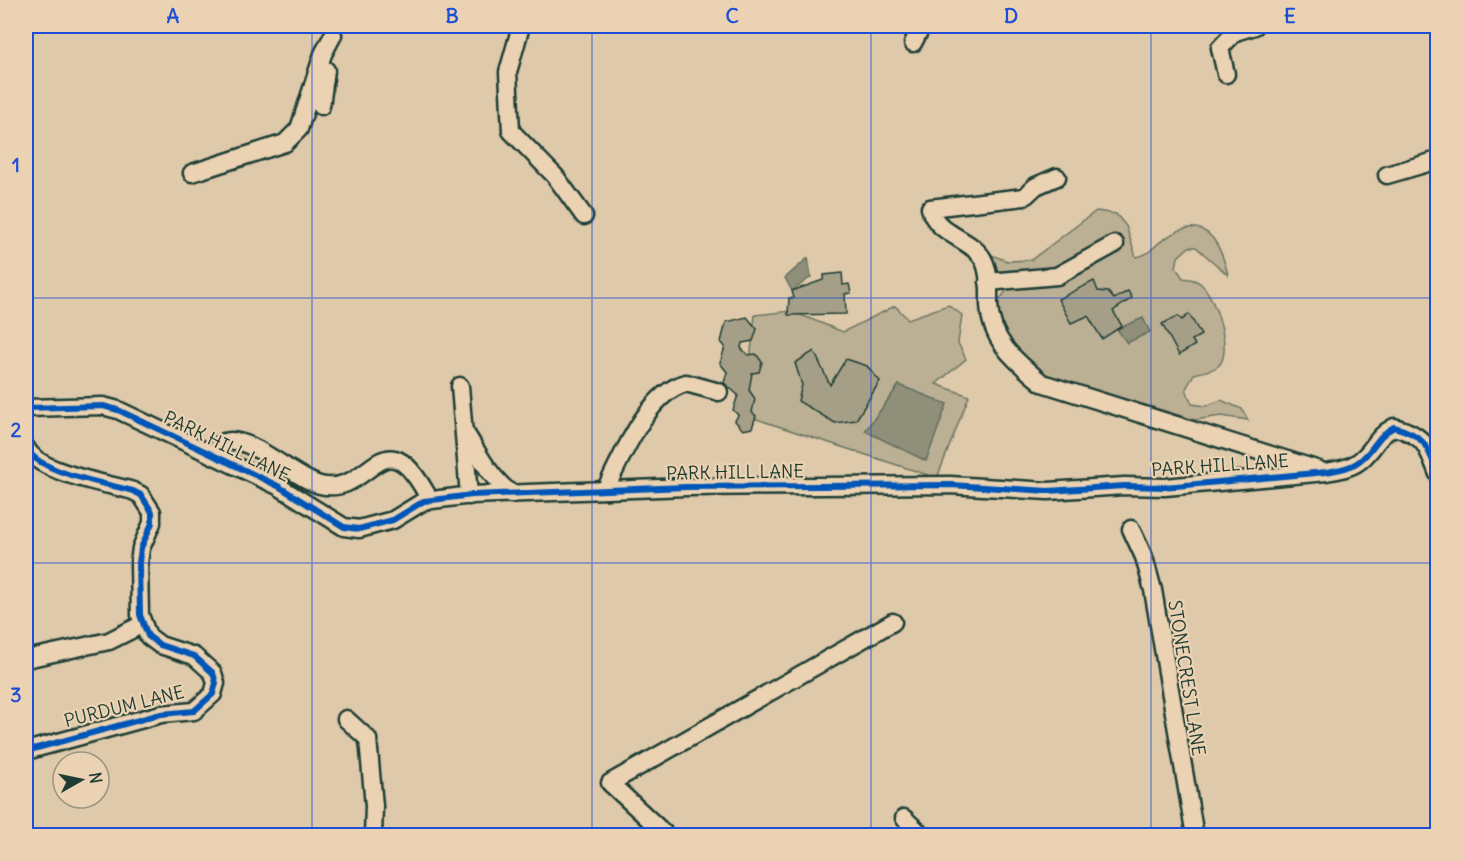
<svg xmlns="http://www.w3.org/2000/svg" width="1463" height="861" font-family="Delius,sans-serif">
<rect width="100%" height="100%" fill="#dec9aa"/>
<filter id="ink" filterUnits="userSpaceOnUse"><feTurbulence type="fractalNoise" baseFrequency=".0167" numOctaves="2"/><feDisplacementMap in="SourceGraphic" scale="12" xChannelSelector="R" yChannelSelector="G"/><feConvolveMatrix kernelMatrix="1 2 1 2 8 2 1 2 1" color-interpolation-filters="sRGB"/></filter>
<g filter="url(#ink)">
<g fill="#bbaf94" stroke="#6d7664" stroke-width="1.5">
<path d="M1096 211 1116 214 1126 226 1136 257C1150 255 1152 247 1163 240 1201 212 1219 236 1228 275L1196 247H1189L1178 257 1176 268 1183 278C1190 279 1196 279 1201 284 1215 296 1235 355 1217 367 1211 371 1200 372 1194 374L1186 389 1192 404 1206 406 1221 400 1242 409 1248 420 1221 416 1195 420 1026 369 997 322 996 305 1006 291 992 255 1007 261 1031 260Z"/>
<path d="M948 305 962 315 958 343 966 359 936 384 969 396 937 478 744 415 755 315 791 311 843 332 895 306 908 319Z"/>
</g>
<g fill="#8f8f7a" stroke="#626e5e" stroke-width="1.5">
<path d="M808 258 811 277 792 291 785 278Z"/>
<path d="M1143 318 1150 332 1127 343 1117 329Z"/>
<path d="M899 385 947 404 926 461 865 431Z"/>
</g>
<g fill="#a59f88" stroke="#1f3d34" stroke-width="1.5">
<path d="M842 273 843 285 849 284 851 293 845 294 846 314 788 315 789 298H794L792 291 823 280 824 275Z"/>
<path d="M1094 281 1098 291 1108 292 1114 299 1128 291 1132 298 1113 311 1122 326 1102 339 1088 316 1071 323 1058 299Z"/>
<path d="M1189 314 1201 335 1192 340 1195 345 1179 355 1162 324 1178 316 1182 320Z"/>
<path d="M747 317 757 329 753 341 742 343 741 348 748 355 756 354 762 362 759 372 752 373 749 390 755 399 752 412 756 416 752 428 743 430 735 421 738 415 733 410 738 395 724 383 727 372 720 363 725 347 721 342 726 322Z"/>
<path d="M814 351 830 385 846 359 867 366 880 381 856 420 835 423 798 401 802 385 795 363Z"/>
</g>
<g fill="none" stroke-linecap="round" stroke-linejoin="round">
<g stroke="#1f3d34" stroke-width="21">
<g id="minor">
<path d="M521 26 508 72 511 131 555 176 584 216"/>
<path d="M913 43 922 26"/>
<path d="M1226 74 1220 48 1235 32 1255 26"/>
<path d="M321 106 326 70"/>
<path d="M192 173 285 143 299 129 323 54 333 35"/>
<path d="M1387 175 1438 160"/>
<path d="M1057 177 1036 186 1024 197 930 208C936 235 971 238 983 259 990 272 989 290 989 305 991 342 1016 361 1042 383L1319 470"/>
<path d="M988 282 1057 276 1115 244"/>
<path d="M460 386 469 496"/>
<path d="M26 408 103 406 118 410 278 486 344 527 359 529 393 520 424 501 472 495 687 487 950 485 1048 491 1124 486 1165 487 1326 472C1338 470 1353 468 1363 458 1376 446 1377 436 1394 427 1424 435 1427 445 1438 474"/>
<path d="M466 434C480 456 490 478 512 494"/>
<path d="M26 447C37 473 106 483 133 491L141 495 152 512V523L141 548 139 563 140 615 148 636 160 645 194 656 213 673 216 683 213 694 194 711 161 714 26 751"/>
<path d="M211 454C215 451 220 444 224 442 249 433 295 479 320 485 373 498 382 409 430 500"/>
<path d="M605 490C622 457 647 393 686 383L719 392"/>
<path d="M1131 529 1144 557 1153 590 1195 836"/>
<path d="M26 659 109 641 143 624"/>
<path d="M346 719 368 739 374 806 373 836"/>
<path d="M904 818 923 836"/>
<path d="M667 836 610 783 893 622"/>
</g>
</g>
<use href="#minor" stroke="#ead2b2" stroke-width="16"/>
<g stroke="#ead2b2" stroke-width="10">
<g id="cycleway">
<path d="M26 408 103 406 118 410 278 486 344 527 359 529 393 520 424 501 472 495 687 487 950 485 1048 491 1124 486 1165 487 1326 472C1338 470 1353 468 1363 458 1376 446 1377 436 1394 427 1424 435 1427 445 1438 474"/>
<path d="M26 447C37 473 106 483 133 491L141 495 152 512V523L141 548 139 563 140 615 148 636 160 645 194 656 213 673 216 683 213 694 194 711 161 714 26 751"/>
</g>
</g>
<use href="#cycleway" stroke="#0057b8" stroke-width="6"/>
</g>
</g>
<path fill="none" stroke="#1d4ed8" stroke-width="1.5" stroke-opacity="0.55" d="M312 26V836M592 26V836M871 26V836M1151 26V836M26 298H1438M26 563H1438"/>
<g text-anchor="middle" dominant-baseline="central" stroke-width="4.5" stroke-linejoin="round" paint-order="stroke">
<g font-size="18" fill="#1f3d34" stroke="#ead2b2">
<text transform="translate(227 446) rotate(26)">PARK HILL LANE</text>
<text transform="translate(1220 465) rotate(-4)">PARK HILL LANE</text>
<text transform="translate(735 472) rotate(-1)">PARK HILL LANE</text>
<text transform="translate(1187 678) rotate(81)">STONECREST LANE</text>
<text transform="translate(124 706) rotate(-14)">PURDUM LANE</text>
</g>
</g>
<rect width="1463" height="861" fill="none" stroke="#ead2b2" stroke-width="66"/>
<g transform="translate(81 780) rotate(81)"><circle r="28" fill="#ead2b2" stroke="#999680" stroke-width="1.5"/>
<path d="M0-4.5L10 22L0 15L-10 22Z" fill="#1f3d34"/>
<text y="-9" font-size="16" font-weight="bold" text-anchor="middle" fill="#1f3d34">N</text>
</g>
<rect x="33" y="33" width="1397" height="795" fill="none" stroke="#1d4ed8" stroke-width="2"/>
<g font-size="20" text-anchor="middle" font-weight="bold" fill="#1d4ed8">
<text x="173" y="23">A</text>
<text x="452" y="23">B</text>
<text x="732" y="23">C</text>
<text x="1011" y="23">D</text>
<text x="1290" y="23">E</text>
<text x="16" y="172">1</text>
<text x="16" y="437">2</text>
<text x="16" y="702">3</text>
</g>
</svg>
